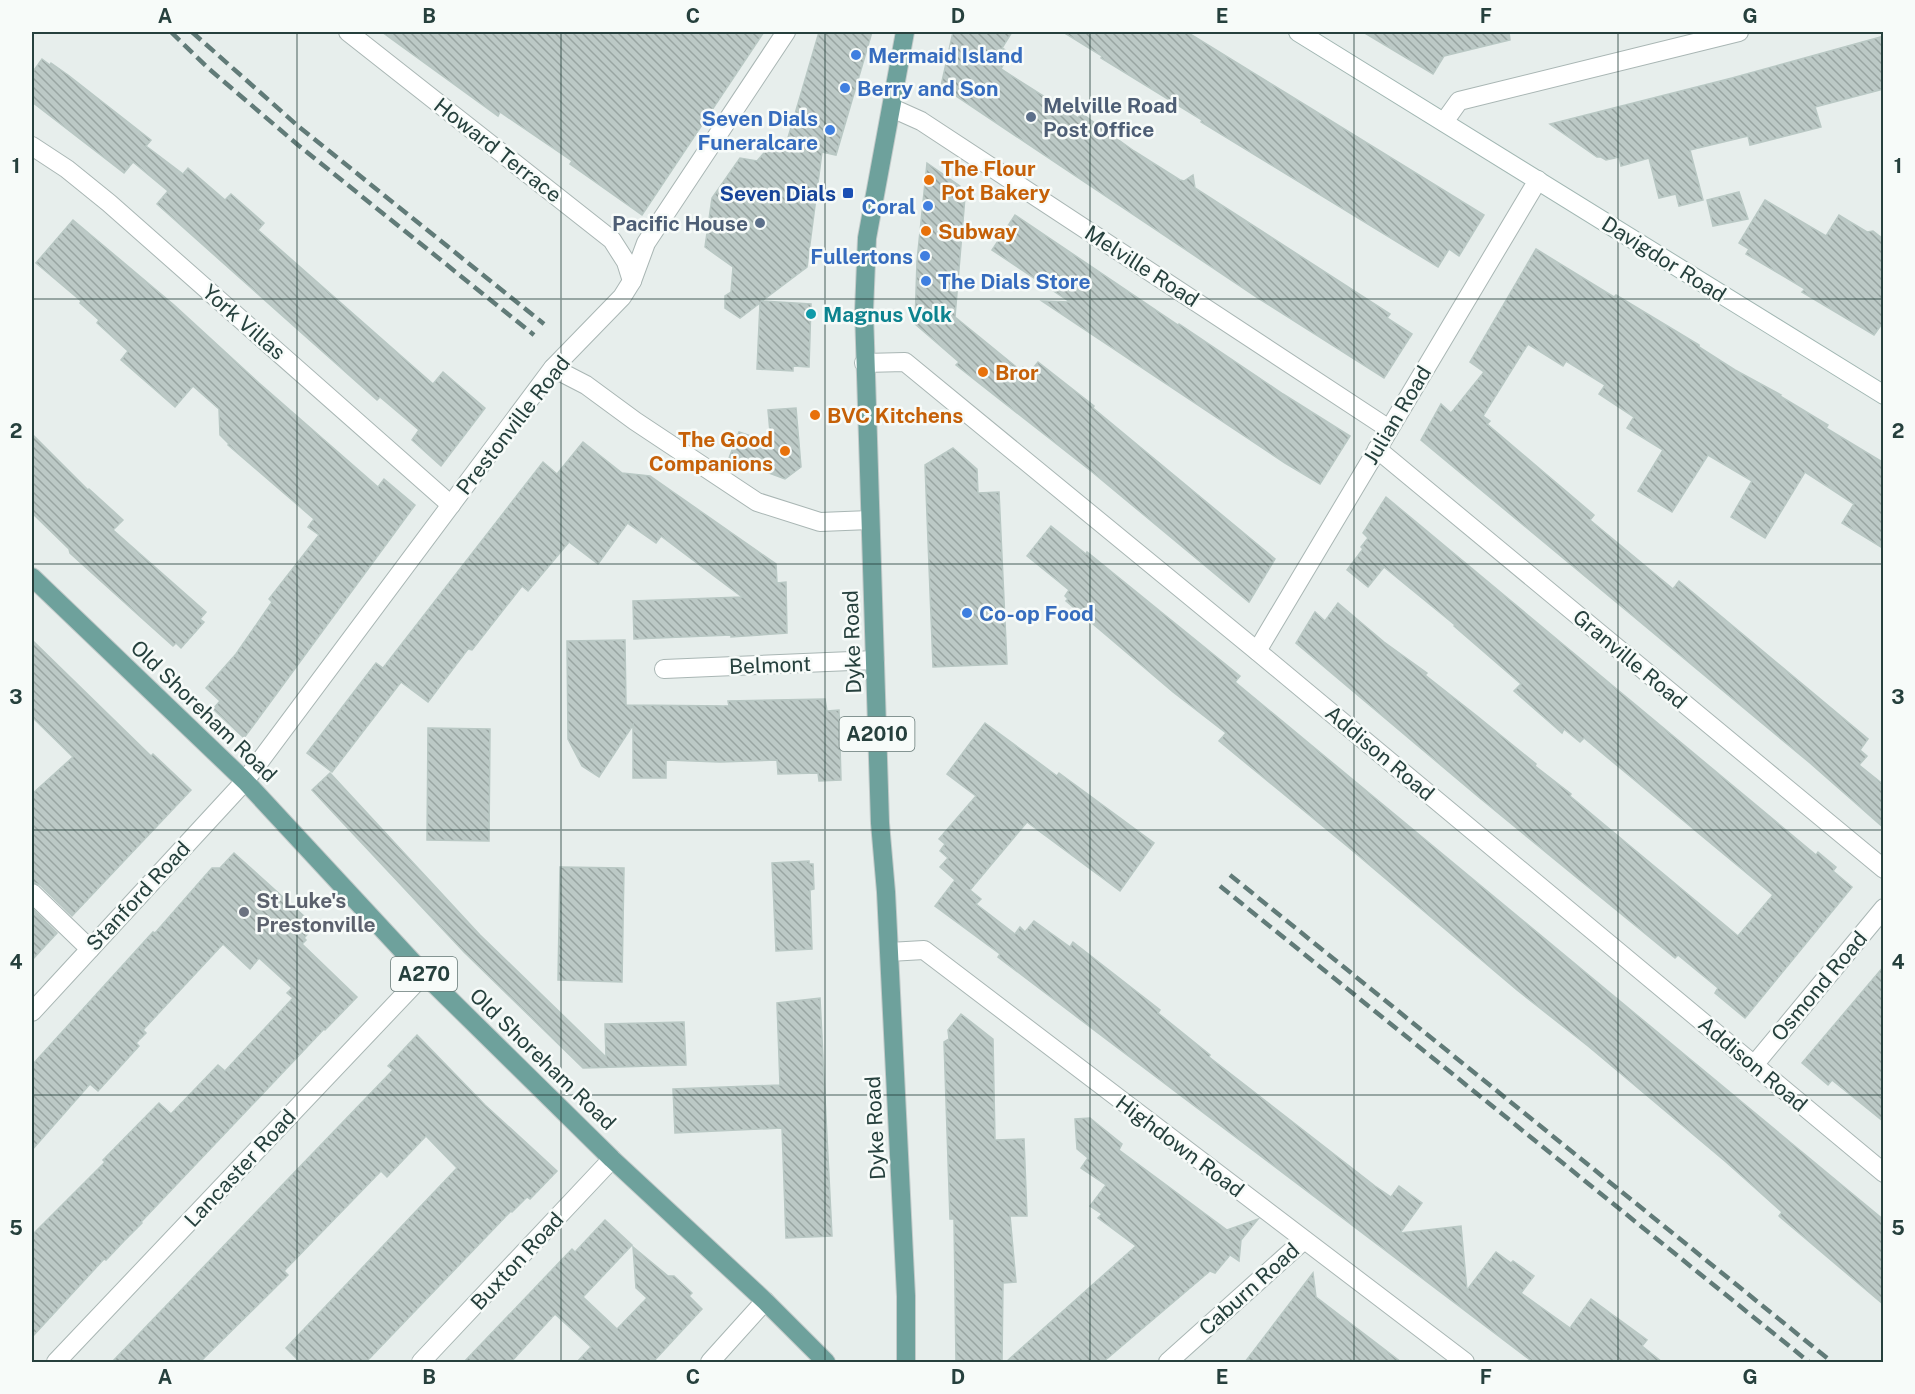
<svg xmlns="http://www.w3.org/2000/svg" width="1915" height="1394" font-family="'Public Sans',sans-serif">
<defs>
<pattern id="building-back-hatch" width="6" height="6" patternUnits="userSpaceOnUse" patternTransform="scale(1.5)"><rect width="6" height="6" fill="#bcc9c6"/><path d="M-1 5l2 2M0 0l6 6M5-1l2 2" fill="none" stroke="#99a5a2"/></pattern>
</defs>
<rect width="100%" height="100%" fill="#e7eeec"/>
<g fill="url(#building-back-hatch)" stroke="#b9c8c4" stroke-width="1.5">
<path d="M382 32H764L642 215 570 164 572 161 500 112 498 116Z"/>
<path d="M819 32H872L836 155 822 152 807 267 762 301 811 304 809 367 793 366V371L757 369 760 303 740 318 725 308V296L731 292 733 267 705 247 712 198 740 158 757 161 770 146 785 148Z"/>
<path d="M953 32H1012L1002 48 1010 53 1001 69 1078 118 1081 113 1134 151 1180 180 1184 181 1193 175 1195 188 1390 314 1387 318 1412 334 1384 378 1258 298 941 86Z"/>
<path d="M1063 32H1187L1484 215 1459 256 1449 249 1438 267 1201 122 1202 120 1101 58 1102 56Z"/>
<path d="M1363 32H1509L1510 40 1444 56 1433 74Z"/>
<path d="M1884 36V89L1815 107 1821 127 1750 145 1748 136 1690 150 1703 200 1679 206 1676 194 1659 198 1649 158 1621 166 1619 157 1606 160 1601 157H1597L1550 124 1732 78Z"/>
<path d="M42 59 50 65 51 63 68 75 151 140 146 146 183 174 188 168 225 200 231 194 264 223 258 230 433 384 443 372 485 408 441 466 412 440 419 430 380 397 377 400 157 204 168 191 133 162 124 173 32 102V73Z"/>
<path d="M927 163 960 186 959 196 965 197 955 317 1020 370 1023 367 1030 372 1038 362 1094 406 1093 408 1275 559 1249 602 1091 471 956 365 959 362 915 324 917 261Z"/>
<path d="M1739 192 1748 219 1713 226 1707 200Z"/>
<path d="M1765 200 1826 236 1839 215 1867 232 1873 231 1882 238 1884 321 1874 335 1802 292 1805 289 1746 254 1749 249 1739 243Z"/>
<path d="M1015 215 1178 325 1179 324 1283 394 1350 436 1320 484 1285 463 1042 301 1070 302 992 250Z"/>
<path d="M73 220 174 305 259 383 378 487 384 479 415 505 244 738 213 709 220 701 206 688 236 654 272 602 269 599 319 535 308 527 314 519 228 445 229 444 220 435 219 409 193 386 175 407 121 360 128 351 97 323 99 320 80 303 81 301 36 263Z"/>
<path d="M1536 249 1614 297 1616 295 1699 345V347L1735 370 1781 395 1780 396 1828 425 1826 428 1884 463V549L1842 523 1854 504 1805 472 1765 538 1731 517 1752 481 1708 455 1672 512 1638 491 1663 450 1627 428 1634 417 1599 394 1605 385 1566 361 1563 366 1528 344 1483 416 1490 421 1487 424 1594 515 1590 520 1673 589 1679 581 1868 739 1860 750 1867 756 1859 765 1884 785V828L1810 763 1421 440 1441 404 1451 413 1484 372 1470 362Z"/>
<path d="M796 408 801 467 785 479 729 458 739 432 771 443 768 410Z"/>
<path d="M32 434 88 490 89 489 123 520 113 530 206 612 200 619 204 622 181 648 176 643 173 646 135 612 70 553 69 549 32 513Z"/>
<path d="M583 442 622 473 650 476 776 564 777 583 786 582 787 633 731 637V635L634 639 633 601 742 597 661 536 656 543 629 524V521L598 564 569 542 528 591 522 586 472 650 468 649 428 702 401 682 332 772 307 753 376 663 383 668 543 462 557 474Z"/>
<path d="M953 448 977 469 978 493 999 492 1007 664 933 667 925 465Z"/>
<path d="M1386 497 1816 855 1818 852 1836 867 1833 871 1852 887 1745 1018 1715 993 1718 988 1678 955 1675 958 1481 799 1296 643 1315 612 1325 621 1338 603 1384 642 1427 673 1425 675 1477 716 1536 764 1535 766 1571 794 1570 796 1738 936 1773 895 1584 738 1580 742 1564 729 1562 733 1514 691 1521 684 1454 626 1455 625 1384 567 1368 587 1347 570 1363 549 1361 547 1368 538 1363 533Z"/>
<path d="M1051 526 1086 554 1087 552 1240 676 1235 682 1884 1220V1305L1779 1216 1782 1212 1726 1162 1588 1046 1517 990 1347 846 1219 741 1226 733 1173 692 1066 601 1068 599 1065 596 1069 590 1027 556Z"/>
<path d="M32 640 151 756 153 754 191 790 72 916 40 885 32 882V794L73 757 32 717Z"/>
<path d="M625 640 626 705 729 706 728 701 825 699 827 711 839 710 841 780 819 781 818 773 778 774 777 760 720 762 666 760V778H633V725L599 777 582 766 568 739 567 641Z"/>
<path d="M985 723 1057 776 1059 773 1154 843 1120 891 1027 822 970 890 981 899 976 904 1015 934 1020 927 1025 932 1034 921 1070 947 1073 942 1160 1010 1158 1013 1210 1055 1209 1057 1375 1186 1391 1197 1399 1186 1422 1203 1400 1233 1461 1226 1467 1290 1496 1252 1511 1263 1513 1261 1534 1276 1521 1293 1570 1328 1591 1299 1647 1340 1642 1346 1662 1362H1533L1073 1014 998 957 1000 954 935 906 955 880 940 867 948 858 940 851 945 844 939 839 976 796 947 774Z"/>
<path d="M428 728 490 729 489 841 427 840Z"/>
<path d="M330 773 480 935 606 1057 605 1024 684 1022 686 1065 583 1068 464 952 312 790Z"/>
<path d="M234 853 315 926 304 938 306 940 302 944 357 997 325 1030 324 1029 141 1222 142 1223 124 1241 106 1260 104 1259 32 1337V1235L105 1162 103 1160 159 1103 171 1114 218 1065 225 1071 293 998 287 993 292 988 259 958 250 969 223 944 143 1030 146 1033 136 1043 139 1046 98 1091 90 1084 32 1150V1065L153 932 155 933 204 877 212 868H220Z"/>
<path d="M809 861V864H813L814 889 810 890 812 949 776 951 772 863Z"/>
<path d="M560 867 624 868 622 982 558 980Z"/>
<path d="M32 908 57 933 32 960Z"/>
<path d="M1884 966V1122L1832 1080 1828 1085 1802 1063Z"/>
<path d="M820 998 832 1236 786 1238 782 1128 675 1133 673 1089 780 1085 777 1003Z"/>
<path d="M961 1014 993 1039 995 1140 1024 1139 1027 1216H1010L1016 1282 1003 1283 1002 1362H956L954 1219H950L944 1042 949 1039 948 1030Z"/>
<path d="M417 1035 485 1105 557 1171 530 1199 527 1197 512 1212 511 1211 366 1362H300L286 1348 457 1168 426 1136 387 1177 381 1171 284 1271 288 1275 200 1362H112L393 1070 388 1066Z"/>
<path d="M1090 1118 1122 1144 1119 1150 1227 1230 1258 1219 1241 1240 1239 1261 1230 1255 1215 1273 1210 1271 1103 1362H1006L1136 1246 1098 1218 1102 1214 1090 1206 1106 1185 1081 1168 1088 1158 1077 1149 1075 1119Z"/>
<path d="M605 1220 632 1245 583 1297 617 1329 647 1298 636 1288 633 1247 668 1276H674L692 1293 689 1296 702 1309 653 1362H577L591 1347 555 1314 511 1362H464L572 1249 575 1252Z"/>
<path d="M1313 1273 1316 1297 1401 1362H1245Z"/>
</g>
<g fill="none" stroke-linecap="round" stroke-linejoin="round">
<g stroke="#a9b6b4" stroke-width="20">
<g id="street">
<path d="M348 32 612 240 626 262 632 281"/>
<path d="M892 108 921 121 1389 429"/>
<path d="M1444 122 1459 101 1739 32"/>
<path d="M32 146 67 169 109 203 451 505"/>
<path d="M864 363 905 362 1257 651 1884 1173"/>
<path d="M553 368 586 385 635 421 757 502 820 522 870 520"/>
<path d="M1377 449 1884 869"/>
<path d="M1257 651 1538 180"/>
<path d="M664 669 875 660"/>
<path d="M32 893 90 949"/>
<path d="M889 952 924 950 1465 1362"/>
<path d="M32 1012 245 781 553 368 622 297 632 281 646 243 786 32"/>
<path d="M1754 1065 1884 908"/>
<path d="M56 1362 424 974"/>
<path d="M421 1362 612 1159"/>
<path d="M710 1362 765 1301"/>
<path d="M1168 1362 1304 1240"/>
</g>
</g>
<g stroke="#a2b7b3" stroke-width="20">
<path id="secondary" d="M1298 32 1884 395"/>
</g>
<g stroke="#c2cac9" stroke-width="20">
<g id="primary">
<path d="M905 32 867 238 864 311 880 823 886 892 906 1296V1362"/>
<path d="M32 577 245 781 424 974 612 1159 765 1301 826 1362"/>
</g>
</g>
<use href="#street" stroke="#fff" stroke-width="18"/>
<use href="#secondary" stroke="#fff" stroke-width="18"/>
<use href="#primary" stroke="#6ea19c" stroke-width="18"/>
<g stroke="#617b78" stroke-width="4.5" stroke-dasharray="12 6" stroke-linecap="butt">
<path d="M171 32 208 68 298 145 534 335"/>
<path d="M192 32 298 126 544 324"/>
<path d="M1230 875 1832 1362"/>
<path d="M1220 886 1809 1362"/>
</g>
</g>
<path fill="none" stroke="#26403d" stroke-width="1.5" stroke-opacity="0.55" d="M297 32V1362M561 32V1362M825 32V1362M1090 32V1362M1354 32V1362M1618 32V1362M32 299H1884M32 564H1884M32 830H1884M32 1095H1884"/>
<g fill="#3f7fe0" stroke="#f7fbf9" stroke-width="2">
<circle cx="856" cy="55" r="6"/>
<circle cx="845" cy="88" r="6"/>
<circle cx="830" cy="130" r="6"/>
<circle cx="928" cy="206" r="6"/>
<circle cx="925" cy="256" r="6"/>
<circle cx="926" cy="281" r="6"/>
<circle cx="967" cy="613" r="6"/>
</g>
<g fill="#5c6f8a" stroke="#f7fbf9" stroke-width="2">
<circle cx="1031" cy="117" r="6"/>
<circle cx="760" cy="223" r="6"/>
</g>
<g fill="#e8710a" stroke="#f7fbf9" stroke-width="2">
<circle cx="929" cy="180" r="6"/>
<circle cx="926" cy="231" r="6"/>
<circle cx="983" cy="372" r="6"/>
<circle cx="815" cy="415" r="6"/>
<circle cx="785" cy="451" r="6"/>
</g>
<rect fill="#1a4fb4" stroke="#f7fbf9" stroke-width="2" x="842" y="187" width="12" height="12" rx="3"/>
<circle fill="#0f9aa8" stroke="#f7fbf9" stroke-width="2" cx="811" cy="314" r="6"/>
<circle fill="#6b7280" stroke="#f7fbf9" stroke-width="2" cx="244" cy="912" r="6"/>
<g text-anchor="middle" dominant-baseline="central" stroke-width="5" stroke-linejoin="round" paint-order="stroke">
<g fill="#f7fbf9" stroke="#657875" stroke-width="1.5">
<rect x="839.5" y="717" width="75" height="34" rx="4.5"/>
<rect x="391" y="957" width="66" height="34" rx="4.5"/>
</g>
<g font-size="20" font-weight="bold" fill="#26403d">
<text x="877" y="734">A2010</text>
<text x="424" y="974">A270</text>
</g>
<g font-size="21" font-weight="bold" fill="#366cbe" stroke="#f7fbf9" text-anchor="start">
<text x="868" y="55">Mermaid Island</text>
<text x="857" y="88">Berry and Son</text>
<text x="818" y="118" text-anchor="end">Seven Dials<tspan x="818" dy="24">Funeralcare</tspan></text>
<text x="916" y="206" text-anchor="end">Coral</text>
<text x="913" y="256" text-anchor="end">Fullertons</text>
<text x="938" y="281">The Dials Store</text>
<text x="979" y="613">Co-op Food</text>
</g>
<g font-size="21" font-weight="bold" fill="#4e5e75" stroke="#f7fbf9" text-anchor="start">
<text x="1043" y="105">Melville Road<tspan x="1043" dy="24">Post Office</tspan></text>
<text x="748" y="223" text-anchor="end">Pacific House</text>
</g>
<g font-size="21" fill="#26403d" stroke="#f7fbf9">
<text transform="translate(498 150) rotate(38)">Howard Terrace</text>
<text transform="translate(1664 259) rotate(32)">Davigdor Road</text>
<text transform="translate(1142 266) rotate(33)">Melville Road</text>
<text transform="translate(244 322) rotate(41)">York Villas</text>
<text transform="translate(1397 415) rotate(-59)">Julian Road</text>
<text transform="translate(513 425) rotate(-52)">Prestonville Road</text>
<text transform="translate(852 642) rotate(-92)">Dyke Road</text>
<text transform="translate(1630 659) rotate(40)">Granville Road</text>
<text transform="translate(770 665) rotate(-2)">Belmont</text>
<text transform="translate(204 711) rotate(44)">Old Shoreham Road</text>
<text transform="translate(1380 753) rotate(40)">Addison Road</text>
<text transform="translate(138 896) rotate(-47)">Stanford Road</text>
<text transform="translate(1819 986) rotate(-50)">Osmond Road</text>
<text transform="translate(543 1059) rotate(44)">Old Shoreham Road</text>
<text transform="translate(1753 1064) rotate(40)">Addison Road</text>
<text transform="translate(875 1128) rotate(-93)">Dyke Road</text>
<text transform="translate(1180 1146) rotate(37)">Highdown Road</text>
<text transform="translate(240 1168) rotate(-47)">Lancaster Road</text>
<text transform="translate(517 1261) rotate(-47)">Buxton Road</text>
<text transform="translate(1249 1289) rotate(-42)">Caburn Road</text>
</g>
<g font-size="21" font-weight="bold" fill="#c56008" stroke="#f7fbf9" text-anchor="start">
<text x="941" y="168">The Flour<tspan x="941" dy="24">Pot Bakery</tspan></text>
<text x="938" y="231">Subway</text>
<text x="995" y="372">Bror</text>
<text x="827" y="415">BVC Kitchens</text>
<text x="773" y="439" text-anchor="end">The Good<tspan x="773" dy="24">Companions</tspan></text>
</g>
<g font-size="21" font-weight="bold" fill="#164399" stroke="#f7fbf9" text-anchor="end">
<text x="836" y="193">Seven Dials</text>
</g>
<g font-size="21" font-weight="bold" fill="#0d838f" stroke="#f7fbf9" text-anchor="start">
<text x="823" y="314">Magnus Volk</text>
</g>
<g font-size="21" font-weight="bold" fill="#5b616d" stroke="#f7fbf9" text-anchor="start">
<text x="256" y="900">St Luke's<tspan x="256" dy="24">Prestonville</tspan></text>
</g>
</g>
<rect width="1915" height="1394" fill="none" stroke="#f7fbf9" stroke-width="66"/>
<rect x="33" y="33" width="1849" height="1328" fill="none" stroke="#26403d" stroke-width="2"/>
<g font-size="20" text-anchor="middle" font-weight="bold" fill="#26403d">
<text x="165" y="23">A</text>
<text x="429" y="23">B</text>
<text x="693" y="23">C</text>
<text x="958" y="23">D</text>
<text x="1222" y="23">E</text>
<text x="1486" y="23">F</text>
<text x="1750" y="23">G</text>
<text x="16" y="173">1</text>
<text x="1898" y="173">1</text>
<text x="16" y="438">2</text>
<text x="1898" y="438">2</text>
<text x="16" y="704">3</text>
<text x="1898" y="704">3</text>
<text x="16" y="969">4</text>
<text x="1898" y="969">4</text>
<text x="16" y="1235">5</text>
<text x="1898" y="1235">5</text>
<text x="165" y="1384">A</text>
<text x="429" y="1384">B</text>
<text x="693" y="1384">C</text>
<text x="958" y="1384">D</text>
<text x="1222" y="1384">E</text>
<text x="1486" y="1384">F</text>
<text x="1750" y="1384">G</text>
</g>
</svg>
